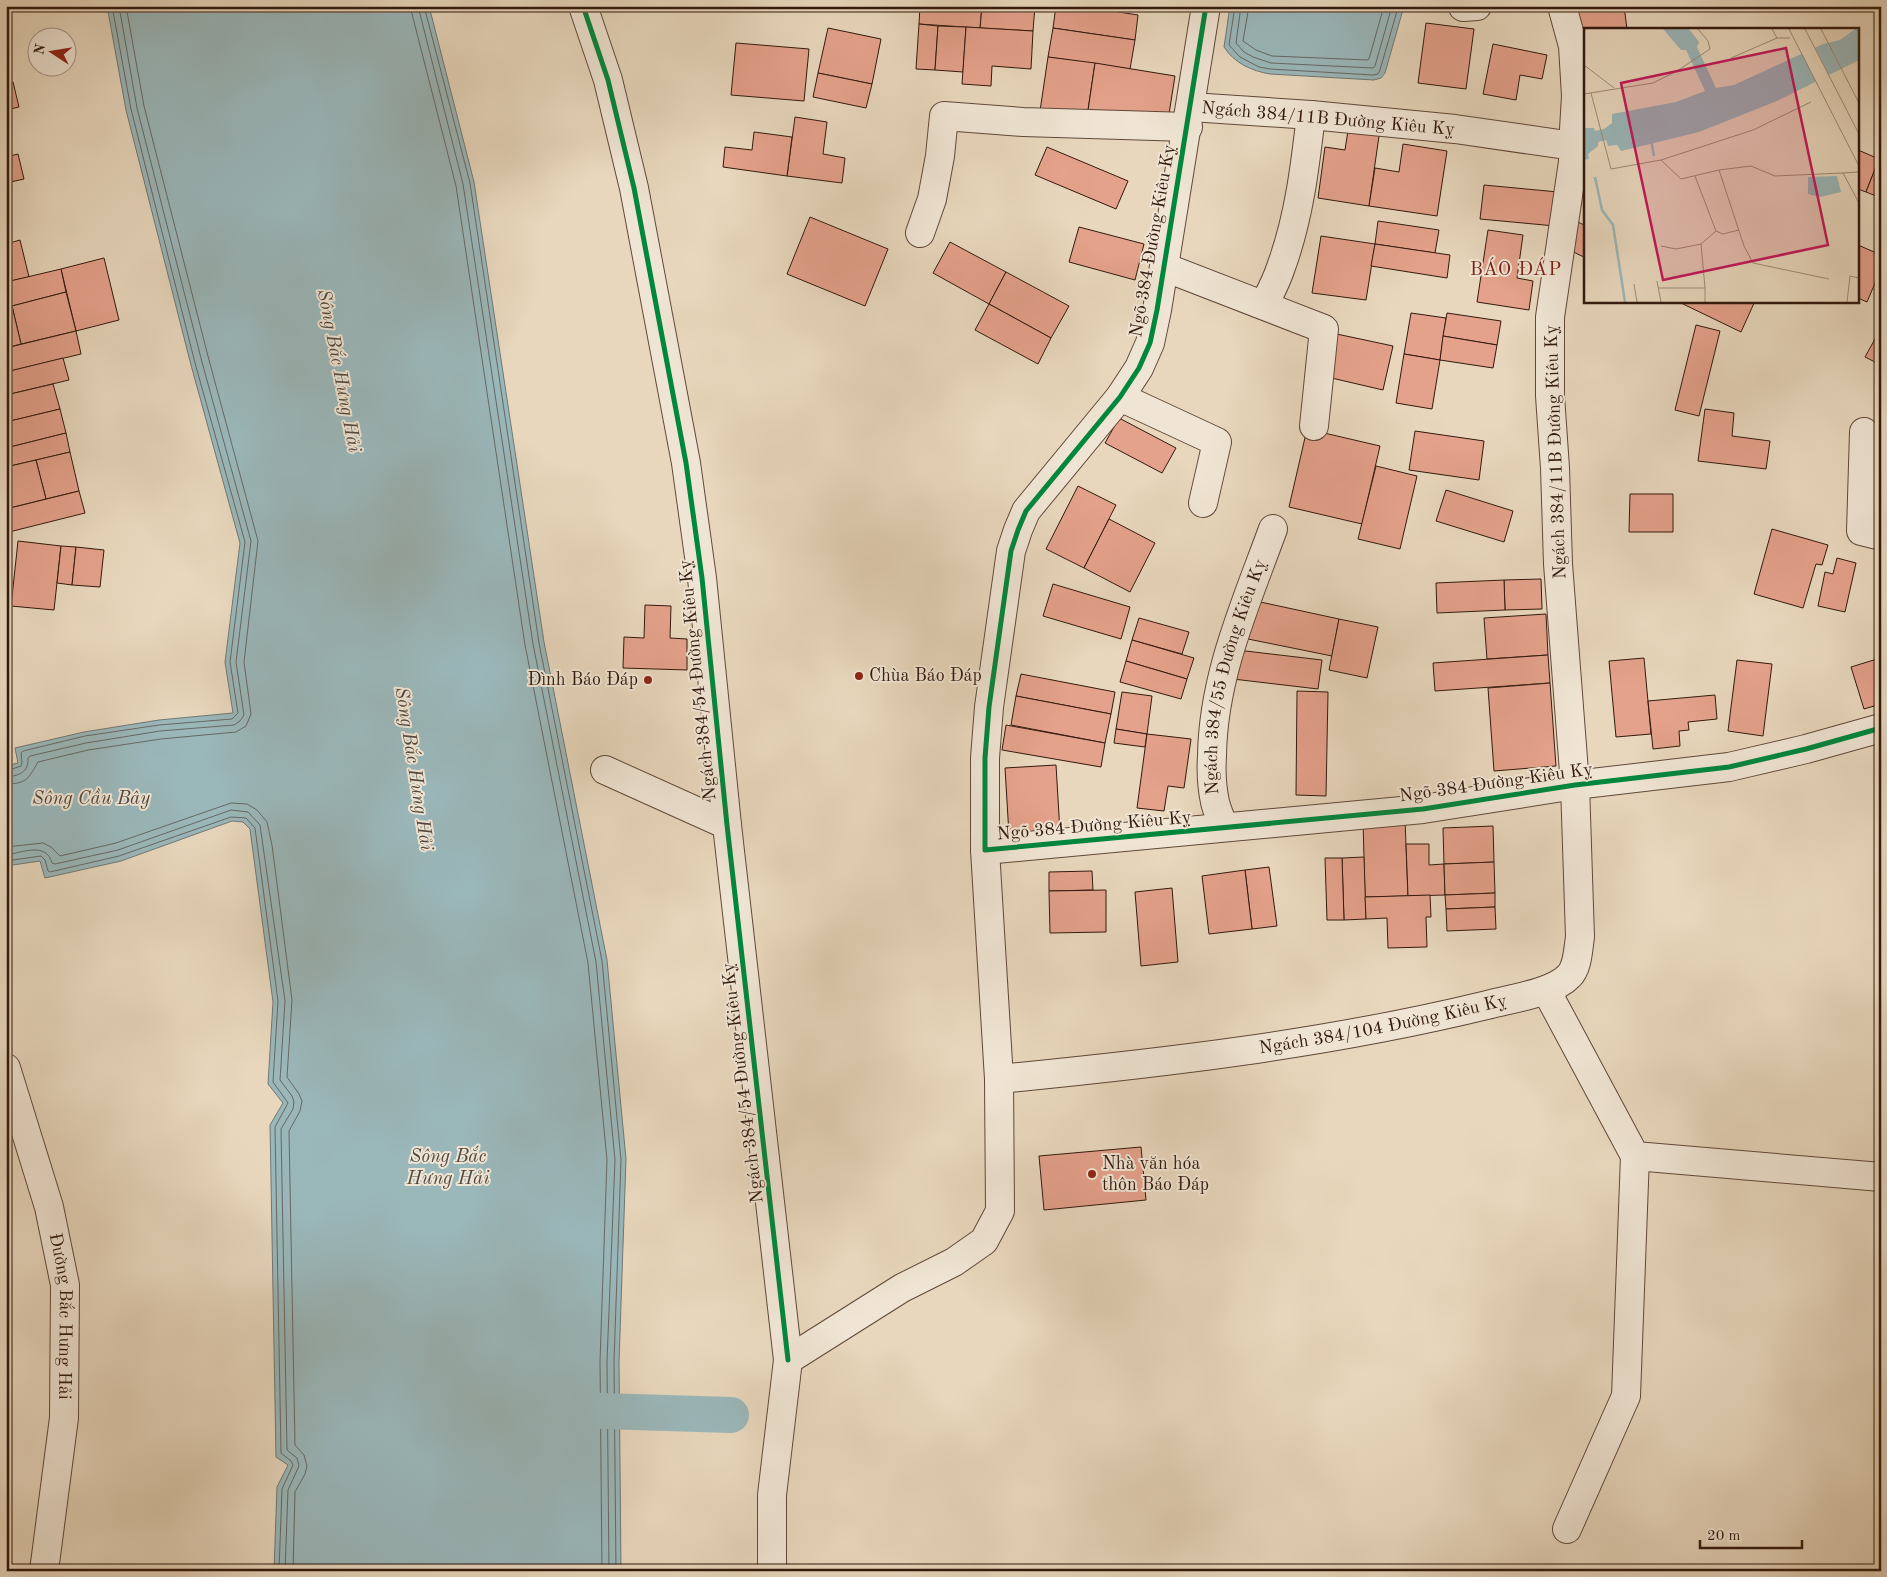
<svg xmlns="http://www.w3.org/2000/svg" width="1887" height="1577" font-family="'Old Standard TT',serif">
<rect width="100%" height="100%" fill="#e8d7bd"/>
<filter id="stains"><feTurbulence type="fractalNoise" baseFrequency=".004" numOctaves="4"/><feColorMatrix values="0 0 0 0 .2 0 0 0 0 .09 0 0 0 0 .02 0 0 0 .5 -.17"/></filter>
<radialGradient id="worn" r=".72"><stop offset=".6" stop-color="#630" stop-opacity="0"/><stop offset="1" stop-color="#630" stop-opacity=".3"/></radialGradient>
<g fill="#9ab7ba" stroke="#707875">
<path d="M107 6H429L474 182 544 642 607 960 626 1159 619 1362 621 1571H274L277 1487 288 1465 276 1457 270 1125 283 1103 268 1084 273 1002 250 829 243 822 232 821 121 861 45 878 40 861 6 866V766L18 763 15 748 84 732 159 720 233 713 225 662 240 543 191 365 126 110Z"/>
<path d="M1230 6H1407L1402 13 1385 73 1381 78 1374 80 1270 74C1252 71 1234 63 1224 47Z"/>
</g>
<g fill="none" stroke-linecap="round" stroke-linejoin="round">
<g stroke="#666864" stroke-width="1">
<path d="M410 6 456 186 525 645 588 963 607 1160 600 1361 602 1571"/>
<path d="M418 6 463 184 533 644 596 962 615 1160 607 1361 609 1571"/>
<path d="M424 6 470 183 539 643 602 961 621 1160 614 1361 616 1571"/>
<path d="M1235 6 1229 45 1240 57 1259 67 1270 69 1373 75 1378 74 1380 70 1397 11 1401 6"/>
<path d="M1241 6 1236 43 1244 52 1253 57 1271 63 1373 68 1375 66 1392 6"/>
<path d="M1249 6 1243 41 1256 50 1272 56 1367 60 1369 59 1384 6"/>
<path d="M6 771 21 766 22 762 21 753 23 751 85 736 159 725 232 719 238 713 230 662 245 542 195 363 131 109 112 6"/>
<path d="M6 777C19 776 29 772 28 758L30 756 86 743 160 731 234 725 240 721 244 715 236 662 251 541 202 362 137 108 119 6"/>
<path d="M6 784C28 784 29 777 38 762L88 750 161 739 236 732 246 726 251 714 244 662 258 541 209 360 144 106 126 6"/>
<path d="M6 847 43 843 51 847 60 856 116 843 231 803 247 804 257 810 267 822 272 845 292 1000 287 1077 299 1094 302 1101 300 1111 289 1131 295 1445 304 1455 307 1466 305 1474 295 1492 293 1571"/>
<path d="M6 855C24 852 46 842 52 863L55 864 118 850 231 810 248 812 260 825 285 1001 280 1080 292 1096 294 1102 293 1109 281 1129 287 1450 297 1458 299 1466 288 1490 285 1571"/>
<path d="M6 861 41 856 45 860 48 871 50 872 119 856 231 817 246 818 255 828 278 1001 273 1082 288 1103 275 1127 281 1453 291 1461 293 1465 282 1489 279 1571"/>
</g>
<path stroke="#9ab7ba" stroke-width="36" d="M569 1410 731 1415"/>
</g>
<g fill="#e4a18b" stroke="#32190d">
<path d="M920 6H982L980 28 919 24Z"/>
<path d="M982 6H1035L1033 31 980 28Z"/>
<path d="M1056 6H1080L1138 15 1135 40 1053 28Z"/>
<path d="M1574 6H1624L1627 29H1586V44Z"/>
<path d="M1426 23 1474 29 1466 89 1418 83Z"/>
<path d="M919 24 938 26 935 70 916 69Z"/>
<path d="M938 26 966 27 963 72 935 70Z"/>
<path d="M966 27 1033 31 1031 69 992 66 991 86 962 84Z"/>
<path d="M828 28 881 39 872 84 818 73Z"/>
<path d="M1053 28 1135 40 1130 69 1048 57Z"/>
<path d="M736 43 809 49 804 101 731 95Z"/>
<path d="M1493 44 1547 55 1542 79 1520 75 1516 100 1483 94Z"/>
<path d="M1048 57 1095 63 1087 117 1040 111Z"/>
<path d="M1095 63 1175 76 1169 114 1087 117Z"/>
<path d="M818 73 872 84 866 108 813 97Z"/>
<path d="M13 82 19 107 6 110V84Z"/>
<path d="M795 117 827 122 823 154 845 158 842 183 787 176Z"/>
<path d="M1349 124 1380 129 1369 206 1318 198 1325 147 1345 150Z"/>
<path d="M754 132 792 137 787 176 723 167 725 147 752 150Z"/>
<path d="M1403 144 1447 151 1437 216 1369 206 1375 168 1399 172Z"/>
<path d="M1047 147 1128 181 1116 209 1035 175Z"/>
<path d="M1858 150 1879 159 1866 192 1858 189Z"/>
<path d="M18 154 24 179 6 183V157Z"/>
<path d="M1879 159 1881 160V198L1866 192Z"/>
<path d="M1484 185 1558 192 1555 226 1480 219Z"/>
<path d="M810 217 888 249 865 306 787 274Z"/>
<path d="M1378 221 1439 230 1435 253 1375 244Z"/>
<path d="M1578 222 1586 226V258L1565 248Z"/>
<path d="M1079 227 1144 244 1135 280 1069 262Z"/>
<path d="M1488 230 1523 235 1517 278 1533 281 1529 310 1477 302Z"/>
<path d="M1321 236 1375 244 1366 300 1312 293Z"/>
<path d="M20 240 29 277 6 282V244Z"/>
<path d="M950 242 1006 272 989 304 933 273Z"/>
<path d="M1375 244 1450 255 1447 278 1371 266Z"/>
<path d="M1858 245 1881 255V269L1867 302 1858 298Z"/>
<path d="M104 258 119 320 76 331 61 269Z"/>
<path d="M61 269 66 292 12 306 6 282Z"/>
<path d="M1006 272 1069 306 1051 338 989 304Z"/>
<path d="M66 292 76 331 21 344 12 306Z"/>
<path d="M1682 301H1755L1741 332 1681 303Z"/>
<path d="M989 304 1051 338 1038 364 975 330Z"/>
<path d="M12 306 21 344 6 348V307Z"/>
<path d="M1411 313 1446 318 1440 360 1404 354Z"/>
<path d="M1447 313 1501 321 1497 345 1443 336Z"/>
<path d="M1696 325 1720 331 1699 416 1675 410Z"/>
<path d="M1881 328V365L1865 357Z"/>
<path d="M76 331 81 354 6 372V348Z"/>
<path d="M1332 333 1393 346 1383 390 1323 376Z"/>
<path d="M1443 336 1497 345 1493 368 1440 360Z"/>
<path d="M1404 354 1440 360 1432 409 1396 403Z"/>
<path d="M63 358 69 380 6 395V372Z"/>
<path d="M53 384 60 409 6 422V395Z"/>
<path d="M60 409 66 433 6 448V422Z"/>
<path d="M1705 409 1734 413 1732 436 1770 441 1766 469 1698 461Z"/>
<path d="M1119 418 1176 448 1162 473 1105 443Z"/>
<path d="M1307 429 1380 446 1362 524 1289 507Z"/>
<path d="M1415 431 1484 441 1479 480 1409 470Z"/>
<path d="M66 433 70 452 6 467V448Z"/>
<path d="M70 452 79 491 46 499 36 460Z"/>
<path d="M36 460 46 499 6 509V467Z"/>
<path d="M1872 465H1881V488H1870Z"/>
<path d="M1376 466 1417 476 1400 549 1358 539Z"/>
<path d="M1078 486 1116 505 1084 568 1046 549Z"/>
<path d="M1446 490 1513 511 1504 542 1436 521Z"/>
<path d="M79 491 85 513 9 532 6 509Z"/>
<path d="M1630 494H1673V532H1629Z"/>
<path d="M1109 519 1155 543 1130 592 1084 568Z"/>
<path d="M1772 529 1828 545 1822 565 1816 564 1803 608 1754 594Z"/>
<path d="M18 541 61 546 54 610 11 606Z"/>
<path d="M61 546 76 547 72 585 57 583Z"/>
<path d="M76 547 104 550 100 587 72 585Z"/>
<path d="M1837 558 1856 563 1845 612 1818 606 1825 572 1833 574Z"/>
<path d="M1541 579 1542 609 1505 610 1504 580Z"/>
<path d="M1504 580 1505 610 1437 613 1436 583Z"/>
<path d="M1053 584 1130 607 1121 639 1043 616Z"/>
<path d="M1251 600 1339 619 1332 656 1243 638Z"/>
<path d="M645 605 671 606 670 638 687 639V670L623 668 624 637 644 638Z"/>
<path d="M1546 614 1548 655 1487 659 1484 618Z"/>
<path d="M1139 618 1189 632 1182 654 1132 640Z"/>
<path d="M1339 619 1378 627 1367 678 1329 670Z"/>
<path d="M1132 640 1194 658 1187 679 1126 661Z"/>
<path d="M1237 650 1322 660 1318 689 1233 679Z"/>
<path d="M1548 655 1550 683 1435 691 1433 663Z"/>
<path d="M1644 658 1651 734 1616 737 1609 661Z"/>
<path d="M1877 659 1881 672V704L1864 709 1851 667Z"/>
<path d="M1737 660 1772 664 1763 736 1728 731Z"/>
<path d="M1126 661 1187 679 1181 699 1120 682Z"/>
<path d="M1021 674 1115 692 1111 714 1016 696Z"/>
<path d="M1550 683 1556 766 1494 771 1488 688Z"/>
<path d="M1297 691 1328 692 1326 796 1296 795Z"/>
<path d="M1122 692 1152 696 1147 734 1116 729Z"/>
<path d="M1715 695 1717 719 1688 722 1689 730 1679 731 1680 746 1653 749 1648 701Z"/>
<path d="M1016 696 1111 714 1105 743 1011 725Z"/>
<path d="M1006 725 1105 743 1101 767 1002 750Z"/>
<path d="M1116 729 1147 734 1145 747 1114 743Z"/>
<path d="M1147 734 1191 739 1184 788 1168 786 1164 811 1137 808Z"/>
<path d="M1056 765 1060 832 1009 835 1005 768Z"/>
<path d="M1405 819 1408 896 1365 897 1363 820Z"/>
<path d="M1493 826 1494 862 1444 864 1443 828Z"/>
<path d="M1406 844H1429V865L1444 864 1445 895 1408 896Z"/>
<path d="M1364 857 1366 919 1344 920 1342 858Z"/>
<path d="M1325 858H1342L1344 920H1327Z"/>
<path d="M1494 862 1495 893 1445 895 1444 864Z"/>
<path d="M1269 867 1277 926 1252 929 1245 870Z"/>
<path d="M1245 870 1252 929 1209 934 1202 876Z"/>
<path d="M1092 871 1093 890 1049 891V872Z"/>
<path d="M1172 888 1178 962 1141 966 1135 892Z"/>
<path d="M1106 890V932L1050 933 1049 891Z"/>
<path d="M1495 893V907L1446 909 1445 895Z"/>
<path d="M1430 895 1431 917H1426L1427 947 1388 948 1387 918 1366 919 1365 897Z"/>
<path d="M1495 907 1496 929 1447 931 1446 909Z"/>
<path d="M1141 1147 1146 1200 1044 1210 1039 1156Z"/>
</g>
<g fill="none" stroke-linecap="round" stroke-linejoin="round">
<g stroke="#604839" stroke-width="30">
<g id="minor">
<path d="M583 6 608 80 634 188 686 463 702 578 727 825 788 1360"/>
<path d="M1206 6 1157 310 1150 343 1139 368 1120 397 1026 511 1018 530 1011 551 989 707 985 758V850L1423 809 1575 785 1729 767 1806 749 1881 728"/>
<path d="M1562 6 1573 46 1576 96 1573 146 1586 149"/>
<path d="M1463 7 1477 6"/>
<path d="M920 233 932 199 940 156 944 116 1023 122 1188 127"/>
<path d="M1164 267 1324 329 1314 426"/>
<path d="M1264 305C1270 293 1277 280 1281 267 1299 218 1305 167 1311 115"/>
<path d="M1120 397 1217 442 1203 503"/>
<path d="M1864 432 1861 531 1881 536"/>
<path d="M605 770 727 825"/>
<path id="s1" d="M1224 827C1221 819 1217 811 1215 802 1212 788 1211 771 1212 756 1213 676 1246 603 1273 529"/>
<path d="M1546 990 1635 1156 1881 1177"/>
<path id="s2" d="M6 1068 49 1207 65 1285 64 1418 44 1571"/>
<path id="s3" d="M999 1079C1163 1063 1327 1044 1487 1005 1510 999 1553 993 1569 976 1578 967 1578 949 1580 937L1575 785 1558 564 1555 468 1550 396V317L1573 162V146L1455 129 1311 115 1191 107"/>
<path d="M1567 1529 1626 1396 1635 1156"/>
<path d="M772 1571V1495L788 1360 902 1288 954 1262 984 1241 1000 1211 999 1079 985 850"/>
</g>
</g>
<use href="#minor" stroke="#f0e5d4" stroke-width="28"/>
<g stroke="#f0e5d4" stroke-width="8">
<g id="cycleway">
<path d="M583 6 608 80 634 188 686 463 702 578 727 825 788 1360"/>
<path d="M1206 6 1157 310 1150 343 1139 368 1120 397 1026 511 1018 530 1011 551 989 707 985 758V850L1423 809 1575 785 1729 767 1806 749 1881 728"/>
</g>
</g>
<use href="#cycleway" stroke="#00873e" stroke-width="5"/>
</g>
<g fill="#8f2418" stroke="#f0e5d4" stroke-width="2">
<circle cx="859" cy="676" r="5"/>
<circle cx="648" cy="680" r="5"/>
<circle cx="1092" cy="1174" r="5"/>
</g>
<g text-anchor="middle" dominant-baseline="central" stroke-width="4" stroke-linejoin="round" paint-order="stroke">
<g font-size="18" fill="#32190d" stroke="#f0e5d4">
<text transform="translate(1328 119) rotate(5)">Ngách 384/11B Đường Kiêu Kỵ</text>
<text transform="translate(1153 241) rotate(-80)">Ngõ 384 Đường Kiêu Kỵ</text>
<text transform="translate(1556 452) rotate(-92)">Ngách 384/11B Đường Kiêu Kỵ</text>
<text stroke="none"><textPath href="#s1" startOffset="155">Ngách 384/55 Đường Kiêu Kỵ</textPath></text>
<text transform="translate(698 680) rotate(-96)">Ngách 384/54 Đường Kiêu Kỵ</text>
<text transform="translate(1496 783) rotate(-8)">Ngõ 384 Đường Kiêu Kỵ</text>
<text transform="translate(1094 826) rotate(-5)">Ngõ 384 Đường Kiêu Kỵ</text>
<text stroke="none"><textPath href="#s3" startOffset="388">Ngách 384/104 Đường Kiêu Kỵ</textPath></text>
<text transform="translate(743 1083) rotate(-97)">Ngách 384/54 Đường Kiêu Kỵ</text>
<text stroke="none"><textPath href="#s2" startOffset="256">Đường Bắc Hưng Hải</textPath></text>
</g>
<g font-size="18" fill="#32190d" stroke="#f0e5d4" text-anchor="start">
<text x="869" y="676">Chùa Báo Đáp</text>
<text x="638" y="680" text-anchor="end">Đình Báo Đáp</text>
<text x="1102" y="1164">Nhà văn hóa<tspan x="1102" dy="21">thôn Báo Đáp</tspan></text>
</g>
<g font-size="19" letter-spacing="1" fill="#7a1f14" stroke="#f0e5d4">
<text x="1516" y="270">BÁO ĐÁP</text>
</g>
<g font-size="19" font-style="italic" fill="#514841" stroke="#f0e5d4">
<text transform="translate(338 371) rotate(79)">Sông Bắc Hưng Hải</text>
<text transform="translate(413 769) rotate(81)">Sông Bắc Hưng Hải</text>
<text x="91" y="799">Sông Cầu Bây</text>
<text x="448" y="1157">Sông Bắc<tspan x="448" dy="22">Hưng Hải</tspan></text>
</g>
</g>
<g transform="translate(1584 28)">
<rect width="275" height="275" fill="#e8d7bd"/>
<path d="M79 1H105L115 14 113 19 132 60 150 57 239 16 256 12 271 1H275V32L193 73 115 104 37 123 33 117 24 118 22 112 14 114V118L4 126 5 131 0 132V100H10L11 103 20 101 28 95V86L92 74 121 63 102 22H97ZM253 148 257 164 236 169 224 166V149Z" fill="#9ab7ba"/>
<path d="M230 17 246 50 233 56 217 23Z" fill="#e8d7bd"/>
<path fill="none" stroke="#9ab7ba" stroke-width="2.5" d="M67 112 70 128M11 149 18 182 29 197 41 274"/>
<path fill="none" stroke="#9f8b77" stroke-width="1" d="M188 1 193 10H206M205 1 275 138M221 1 275 106M237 1 275 75M147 30 193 10M0 37 30 60M7 65 27 141 77 132 97 151 135 142M0 66 69 55 93 43 126 21 124 13 114 1M77 132 169 102 227 74M275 144 259 145 275 175M111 148 132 203 139 206 155 202M77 218 92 221 117 216M245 251 169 235 160 218 135 142 167 138 191 148 259 145M73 253 77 274M50 256 53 274M74 260H121V274M121 260 117 216 132 203M263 274 266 248 275 250"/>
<path fill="#c2185b" fill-opacity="0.15" stroke="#c2185b" stroke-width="2.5" d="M202 20 244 217 79 252 37 55Z"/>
<rect width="275" height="275" fill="none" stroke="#32190d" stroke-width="2.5"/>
</g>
<rect width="1887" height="1577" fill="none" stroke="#e8d7bd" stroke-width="25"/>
<rect x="8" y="8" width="1872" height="1562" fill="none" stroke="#32190d" stroke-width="2.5"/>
<rect x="12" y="12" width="1862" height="1552" fill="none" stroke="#32190d"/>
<g transform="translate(52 52) rotate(282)"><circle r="24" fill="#f0e5d4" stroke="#a49384"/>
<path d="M0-4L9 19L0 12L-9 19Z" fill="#8f2418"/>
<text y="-8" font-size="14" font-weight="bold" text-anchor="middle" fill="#32190d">N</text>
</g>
<path d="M1700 1540v8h102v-8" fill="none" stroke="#32190d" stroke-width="2.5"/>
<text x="1707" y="1540" font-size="15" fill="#32190d" stroke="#f0e5d4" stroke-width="4" paint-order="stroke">20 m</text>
<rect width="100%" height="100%" filter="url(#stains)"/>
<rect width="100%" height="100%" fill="url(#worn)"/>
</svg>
